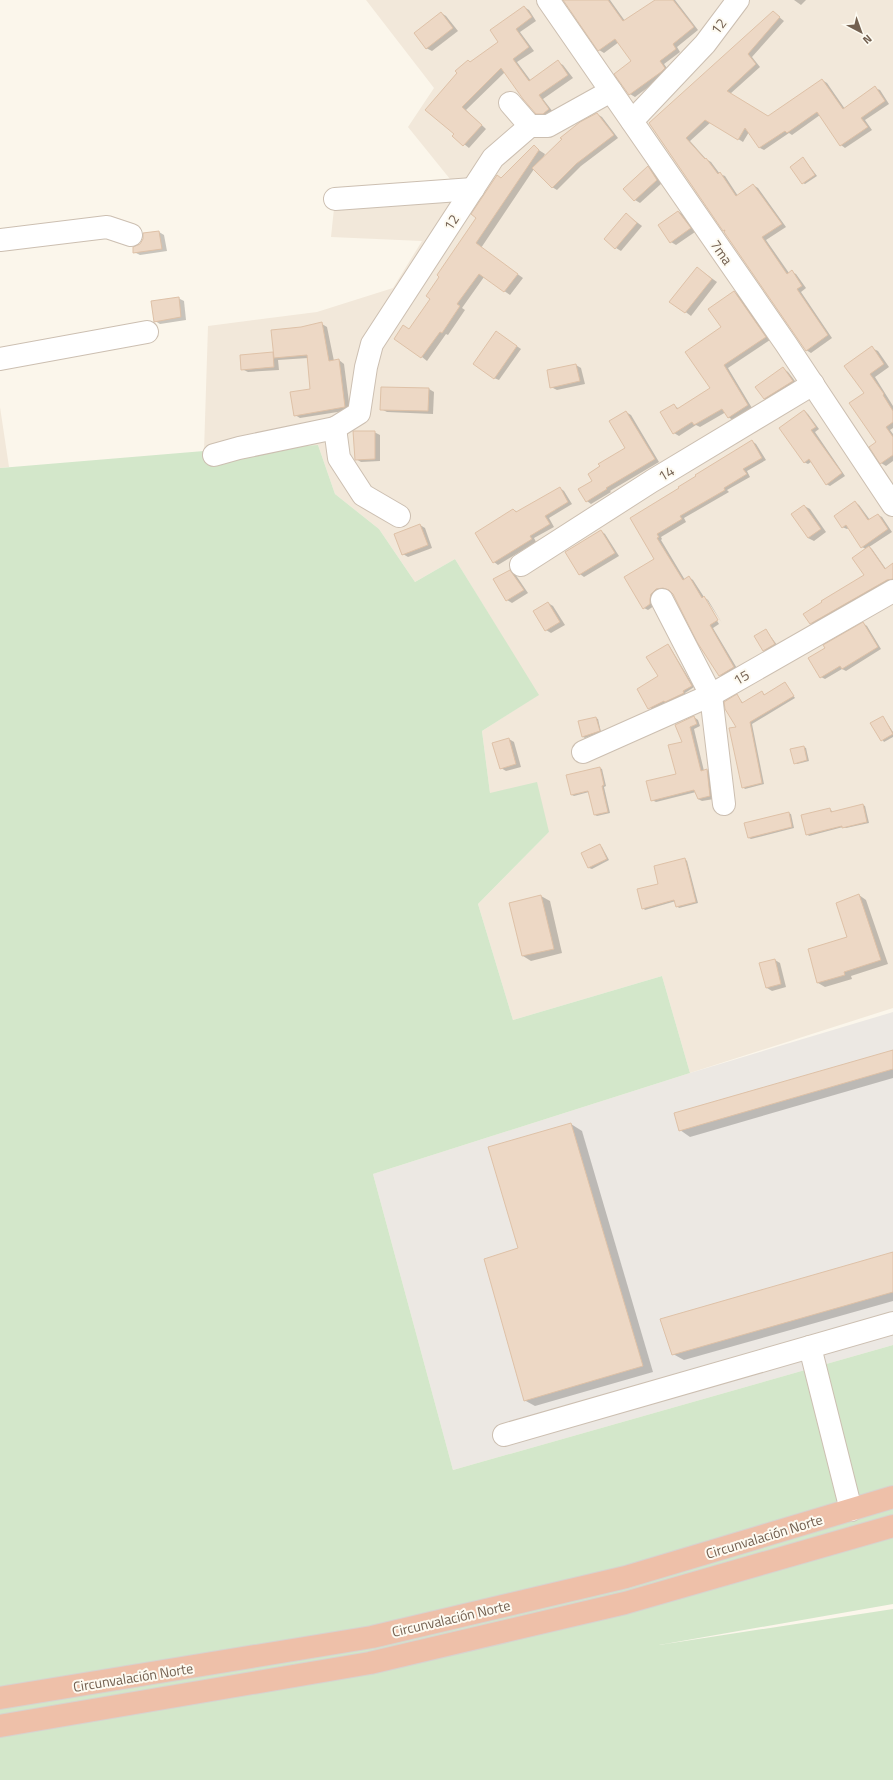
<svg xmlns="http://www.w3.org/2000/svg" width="893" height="1780" font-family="'Titillium Web',sans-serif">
<rect width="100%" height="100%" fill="#fbf6eb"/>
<g fill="#f2e8da">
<path d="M366 0H893V1008L690 1073 662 976 513 1020 478 904 549 832 490 793 482 731 538 695 455 559 415 582 379 529 335 494 318 445 204 451 208 326 317 312 393 288 422 241 331 237 335 199 454 184 408 127 434 88Z"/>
<path d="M0 407 9 467 0 468Z"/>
</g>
<path fill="#ece8e3" d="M893 1012V1345L453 1470 373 1174 690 1073Z"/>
<path fill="#d3e7ca" d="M318 445 335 494 379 529 415 582 455 559 539 695 482 731 490 793 537 782 549 832 478 904 513 1020 662 976 690 1073 373 1174 453 1470 893 1345V1604L659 1645 893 1609V1780H0V468L204 451Z"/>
<g fill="#0003">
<path d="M564 0H610L625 21 656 0H675L698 30 677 47 680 52 664 64 669 71 666 74 635 97 630 94 633 61 619 42 604 53 599 50Z"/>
<path d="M794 0H806L801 5Z"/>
<path d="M524 7 529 10 536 21 520 32 534 51 517 62 531 81 558 62 563 65 573 78 543 99 553 112 548 116H542L536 113 505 72 466 110 486 129 469 148 454 136 471 63 500 42Z"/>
<path d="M773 12 784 21 752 57 760 67 730 94 769 117 822 80 827 83 845 109 875 88 880 90 889 104 865 120 872 130 845 148 841 145 820 115 792 135 789 133 764 150 760 148 749 132 743 142 711 122 690 141 706 159 711 162 720 174 725 176 738 196 753 185 758 188 786 227 766 240 789 273 792 272 796 274 806 288 801 292 832 338 811 353 806 350 650 124Z"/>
<path d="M441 13 446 16 458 31 432 51 426 48Z"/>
<path d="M597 114 602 117 618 138 581 166 557 190 552 187 534 169 481 248 523 278 510 295 484 277 462 308 465 310 448 335 446 334 427 361 422 357 410 330 432 298 502 179 534 147 545 154 542 160Z"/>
<path d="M804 159 817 176 805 184 803 183Z"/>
<path d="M648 167 653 170 662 183 640 203 635 200Z"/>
<path d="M679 212 684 215 695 232 676 245 671 242Z"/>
<path d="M626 214 642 226 621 251 616 248Z"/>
<path d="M159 232 164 235 167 251 140 255 134 252 140 245Z"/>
<path d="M700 270 717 282 691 316 671 301Z"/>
<path d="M734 292 739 295 770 340 728 368 752 408 733 420 728 417 726 412 700 427 696 425 679 436 674 433V405L679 409 712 389Z"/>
<path d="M178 298 184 301 186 320 160 324 155 321Z"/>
<path d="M322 324 327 327 334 361 339 360 344 364 350 410 300 418 295 415 312 390 308 358 278 360 279 370 248 372 242 369 273 353 274 354 301 328Z"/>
<path d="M501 335 521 349 499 380 494 378Z"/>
<path d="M872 348 878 351 889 367 875 377 893 406V428L890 430 893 434V461L886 466 881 463 865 394Z"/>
<path d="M576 365 581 368 585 384 557 390 551 387Z"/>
<path d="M783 368 788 372 798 385 770 402 764 398Z"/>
<path d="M429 389 434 392 433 414 387 412 381 409Z"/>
<path d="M805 411 808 414 819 429 815 432 845 476 830 486 826 484 811 462 808 464 804 462Z"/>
<path d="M626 412 631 415 659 462 610 491 611 492 591 504 587 501 593 481 626 448Z"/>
<path d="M374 432 380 435V461L361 462 356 459Z"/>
<path d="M752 441 756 444 766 460 747 471 750 477 727 490 729 492 684 518 686 522 661 537 662 539 661 540 685 580 689 577 693 580 704 597 708 600 722 623 707 600 704 599 719 624 713 628 738 670 724 678 720 675 671 590 668 589 660 591 654 606 648 610 644 608 656 559 631 519Z"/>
<path d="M560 488 564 491 572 504 549 518 554 527 534 538 536 542 498 565 494 562 514 510 518 512Z"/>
<path d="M855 502 859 505 870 520 878 515 882 517 892 532 869 547 872 549 886 569 893 565V581L814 625 811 623 866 575V549L862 547 849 528 847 529 842 527Z"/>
<path d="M804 506 810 509 826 532 814 541 808 538Z"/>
<path d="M420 525 425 528 432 548 408 557 403 554Z"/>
<path d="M601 531 605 534 619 556 584 577 580 574Z"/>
<path d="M510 571 515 574 528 593 512 603 507 600Z"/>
<path d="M548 603 553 606 565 625 551 633 546 630Z"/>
<path d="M863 623 867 626 881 649 846 671 842 669 825 679 821 677Z"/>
<path d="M766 630 777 645 766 651 764 650Z"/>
<path d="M668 646 670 647 694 687 685 693 686 695 668 703 666 702 652 710 638 690 659 676Z"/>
<path d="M785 683 795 698 752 724 764 784 745 789 743 787 738 727 737 696 744 704 762 692 765 695Z"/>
<path d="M694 717 698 720 700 726 694 729 704 771 707 770 711 773 714 799 702 801 698 799 696 792 656 802 652 800 677 774 683 742Z"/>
<path d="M883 717 893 732V737L884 742 872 724Z"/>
<path d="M596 718 598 719 601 732 585 738 583 737Z"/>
<path d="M509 739 514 742 521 767 506 771 501 768Z"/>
<path d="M804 747 806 748 809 761 797 764 795 763Z"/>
<path d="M600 768 602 769 606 786 604 787 610 813 597 816 595 815 589 792 574 796 572 795Z"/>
<path d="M863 805 865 806 869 823 846 828 843 827 809 836 807 834 830 809 833 812Z"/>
<path d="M788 813 791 814 794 828 751 839 749 838Z"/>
<path d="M600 846 602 847 609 860 592 869 589 868 582 854Z"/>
<path d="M685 859 687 861 698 903 679 908 677 906 676 901 645 910 643 908 659 885Z"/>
<path d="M859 895 866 900 888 964 851 976 852 979 825 987 818 983 809 949 848 938Z"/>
<path d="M541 896 550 901 562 953 531 961 523 956 510 904Z"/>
<path d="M775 960 780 963 786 987 772 991 767 988Z"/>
<path d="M893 1051V1078L690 1137 680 1130Z"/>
<path d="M571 1124 582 1131 653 1372 535 1406 524 1400 519 1249Z"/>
<path d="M893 1253V1301L684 1360 673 1354Z"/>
</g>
<g fill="#edd8c5" stroke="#dec1a7">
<path d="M563 0H608L623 21 655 0H673L694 27 673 44 676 49 660 61 665 68 661 72 629 95 614 74 631 61 615 39 598 51Z"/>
<path d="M524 6 532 17 516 29 529 47 513 59 529 81 558 60 568 75 539 95 549 109 543 114H536L523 99 501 68 462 107 482 125 463 146 452 136 454 134 425 110 457 73 455 71 468 60 470 62 498 42 490 30Z"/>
<path d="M773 11 780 17 748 54 756 64 727 91 768 116 822 79 843 109 875 86 885 101 861 118 868 127 840 146 817 112 787 133 785 131 759 148 745 128 738 140 705 120 686 138 705 159 706 158 718 174 720 172 736 196 753 184 782 224 762 237 787 274 792 270 802 286 797 289 828 335 806 351 724 232 725 230 723 231 649 123Z"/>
<path d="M441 12 453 28 426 49 414 33Z"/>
<path d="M597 113 614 135 576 164 552 188 532 168 562 139 560 138 580 122Z"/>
<path d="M534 145 539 150 476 243 518 274 504 292 479 274 457 304 460 306 442 333 440 332 421 358 394 339 403 325 409 329 430 299 426 296 439 277 437 275 476 218 471 214 497 175 501 178Z"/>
<path d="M803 157 815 175 802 184 790 167Z"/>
<path d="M648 166 657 180 634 201 623 189Z"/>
<path d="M678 211 691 228 670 243 658 225Z"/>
<path d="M626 213 637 223 615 249 604 239Z"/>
<path d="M159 231 162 249 133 253V247L140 244 143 239V233Z"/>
<path d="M697 267 712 279 685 313 669 302Z"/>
<path d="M734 291 766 337 724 365 748 405 728 418 722 409 694 425 692 422 673 434 660 412 674 404 677 409 710 388 685 352 721 327 708 309Z"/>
<path d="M179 297 181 317 154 322 151 301Z"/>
<path d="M322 322 329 361 339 359 345 407 294 416 290 392 310 389 307 355 274 358 271 330 301 327Z"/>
<path d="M496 331 517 346 494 379 473 364Z"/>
<path d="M872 346 884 364 870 374 884 394 883 395 893 411V422L886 427 893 437V455L880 464 869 447 876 442 849 403 864 393 844 366Z"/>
<path d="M273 352 274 367 241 370 240 355Z"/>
<path d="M576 364 580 381 550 388 547 370Z"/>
<path d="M783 367 793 381 764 399 755 387Z"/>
<path d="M381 387 429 388 428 411 380 410Z"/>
<path d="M804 410 816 427 811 430 842 473 826 485 809 459 804 463 779 428Z"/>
<path d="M626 411 655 459 606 488 607 489 586 502 578 489 592 481 588 474 600 466 598 464 625 448 609 421Z"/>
<path d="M353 431H375V459L355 460Z"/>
<path d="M752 440 762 458 743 469 747 474 724 488 725 490 680 516 682 519 657 534 659 537 657 538 683 580 689 576 702 598 704 596 718 620 710 625 734 667 719 676 697 642 673 594 669 590 663 588 656 589 651 594 650 599V604L643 609 624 577 654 559 630 518 679 488 678 487 696 476 695 475Z"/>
<path d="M560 487 568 502 545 516 550 524 530 536 532 539 493 563 475 533 513 509 516 512Z"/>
<path d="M855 501 868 520 878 514 888 529 861 548 846 525 842 528 834 516Z"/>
<path d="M804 505 821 529 808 538 791 514Z"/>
<path d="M420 524 428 545 402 555 394 534Z"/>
<path d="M601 530 615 553 579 575 565 552Z"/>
<path d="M869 546 885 569 893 563V579L887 580 810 624 803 614 822 602 821 601 864 575 852 558Z"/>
<path d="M510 570 524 590 506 601 493 579Z"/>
<path d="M548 602 560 622 545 631 533 611Z"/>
<path d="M863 622 878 647 842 669 840 666 820 678 808 658 825 648 823 645Z"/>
<path d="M766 629 775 644 763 651 754 636Z"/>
<path d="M668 644 692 686 683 691 684 693 665 702 664 701 648 709 637 689 658 676 646 657Z"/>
<path d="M785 682 794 696 750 722 762 783 742 788 729 728 736 727 725 709 724 702 737 694 742 703 762 691 764 695Z"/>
<path d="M694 716 697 724 690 727 701 771 707 769 710 796 698 799 694 790 651 801 646 781 676 774 668 745 682 742 675 725Z"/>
<path d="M883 716 893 734 881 741 870 723Z"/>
<path d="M596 717 600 731 582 737 578 721Z"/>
<path d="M509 738 516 764 500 769 492 743Z"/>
<path d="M804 746 807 760 794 764 790 749Z"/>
<path d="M600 767 604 785 602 786 608 812 594 815 588 791 571 795 566 775Z"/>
<path d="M863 804 867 822 842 828V826L806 835 801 815 830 808 831 812Z"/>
<path d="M789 812 792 827 748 838 744 823Z"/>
<path d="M600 844 607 859 588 868 581 853Z"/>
<path d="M685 858 696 902 676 907 674 900 642 909 637 889 658 884 654 866Z"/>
<path d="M859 894 881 960 844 972 845 975 817 983 808 949 847 937 836 903Z"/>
<path d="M541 895 554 949 522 956 509 903Z"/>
<path d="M775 959 781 984 766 988 759 963Z"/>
<path d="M893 1050V1069L679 1131 674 1113Z"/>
<path d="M571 1123 643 1366 524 1401 484 1259 518 1248 488 1147Z"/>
<path d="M893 1252V1292L672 1355 660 1319Z"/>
</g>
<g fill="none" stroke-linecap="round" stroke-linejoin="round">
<g stroke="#ccbfb1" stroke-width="24">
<g id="minor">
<path d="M548 0 786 344 893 505"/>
<path d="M510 103 530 126"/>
<path d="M632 121 705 44 738 0"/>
<path d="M335 199 473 189"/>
<path d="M0 240 107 227 131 235"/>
<path d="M0 359 147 332"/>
<path d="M214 455 239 448 335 428"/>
<path d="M399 516 363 495 339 458 335 428 359 413 366 367 372 344 493 158 530 126H548L611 91"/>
<path d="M521 565 652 481 813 384"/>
<path d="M662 600 711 695 724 804"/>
<path d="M583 752 711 695 893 591"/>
<path d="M810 1347 851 1510"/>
<path d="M504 1435 893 1323"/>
</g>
</g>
<g stroke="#d8d2ce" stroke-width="24">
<g id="highway">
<path d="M0 1698 372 1637 626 1577 893 1497"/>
<path d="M0 1726 370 1663 625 1603 893 1526"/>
</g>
</g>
<use href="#minor" stroke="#fff" stroke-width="22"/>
<use href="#highway" stroke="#eec0a9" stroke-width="22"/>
</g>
<g text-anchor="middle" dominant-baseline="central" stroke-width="4" stroke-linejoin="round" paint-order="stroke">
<g font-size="14" fill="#736050" stroke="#fdfaf1">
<text transform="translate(718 26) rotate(-53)">12</text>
<text transform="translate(451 222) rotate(-57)">12</text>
<text transform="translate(722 252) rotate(55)">7ma</text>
<text transform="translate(666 473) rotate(-31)">14</text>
<text transform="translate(741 677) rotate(-30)">15</text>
<text transform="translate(764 1536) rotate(-17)">Circunvalación Norte</text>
<text transform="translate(451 1618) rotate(-13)">Circunvalación Norte</text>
<text transform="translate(133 1677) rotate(-9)">Circunvalación Norte</text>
</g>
</g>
<g transform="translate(861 32) rotate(139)" stroke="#fdfaf1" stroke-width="3" paint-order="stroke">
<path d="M0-3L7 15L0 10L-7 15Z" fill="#736050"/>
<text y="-6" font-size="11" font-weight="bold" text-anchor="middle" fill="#736050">N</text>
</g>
</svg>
